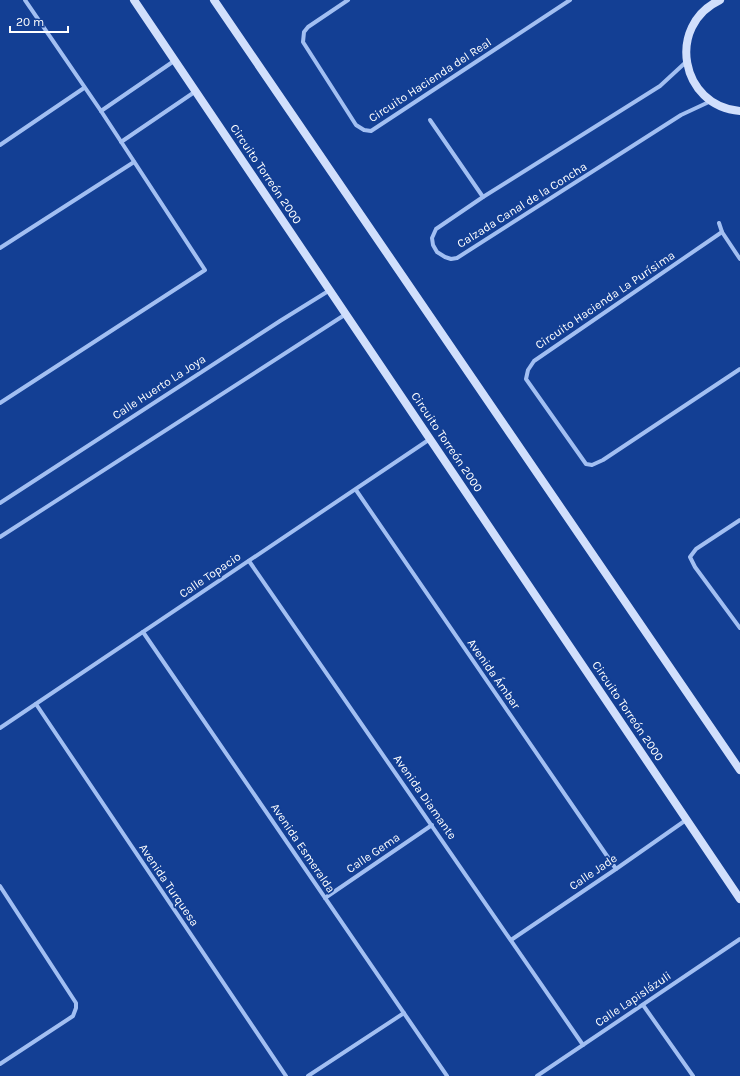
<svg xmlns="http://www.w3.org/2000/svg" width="740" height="1076" font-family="Karla,sans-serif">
<rect width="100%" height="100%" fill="#133f94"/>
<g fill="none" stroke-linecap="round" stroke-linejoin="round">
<g stroke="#a2bff2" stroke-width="4">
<path d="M348 0 308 27 304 32 303 42 356 125 364 130 371 131 570 0"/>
<path d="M686 62 660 86 483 197 436 229 432 238 433 245 437 252 445 257 451 259 457 258 681 115 711 101"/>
<path d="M101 111 174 61"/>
<path d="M430 120 483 197"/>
<path d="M121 142 196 91"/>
<path d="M0 145 84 88"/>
<path d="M719 223 722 232 740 259"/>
<path d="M722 232 534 361 528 370 526 379 586 464 592 465 603 460 740 369"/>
<path d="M0 248 134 162"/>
<path d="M0 403 205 270 101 111 25 0"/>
<path d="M356 490 616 869"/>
<path d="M0 503 280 321 330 290"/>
<path d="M740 520 696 549 690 557 695 567 740 628"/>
<path d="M0 537 346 314"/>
<path d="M249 561 583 1045"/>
<path d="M143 632 447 1076"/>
<path d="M36 704 286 1076"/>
<path d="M0 728 430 439"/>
<path d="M0 886 76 1003V1008L73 1016 0 1064"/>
<path d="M325 898 432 825"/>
<path d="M511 940 616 869 686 820"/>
<path d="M643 1005 693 1076"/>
<path d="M308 1076 404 1013"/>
<path d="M537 1076 740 939"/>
</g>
<g stroke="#d1dffc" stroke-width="8">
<path d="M134 0 740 899"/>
<path d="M214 0 740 770"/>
<path d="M720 0C666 25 680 106 740 111"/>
</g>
</g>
<g text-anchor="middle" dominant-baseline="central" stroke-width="3.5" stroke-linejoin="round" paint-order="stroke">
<g font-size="12" fill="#fff" stroke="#133f94">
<text transform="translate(430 80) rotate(-33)">Circuito Hacienda del Real</text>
<text transform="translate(266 174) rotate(56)">Circuito Torreón 2000</text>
<text transform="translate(522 205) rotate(-32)">Calzada Canal de la Concha</text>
<text transform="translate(605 300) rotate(-34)">Circuito Hacienda La Purísima</text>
<text transform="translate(159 387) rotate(-33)">Calle Huerto La Joya</text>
<text transform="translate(447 442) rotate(56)">Circuito Torreón 2000</text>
<text transform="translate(210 575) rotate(-34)">Calle Topacio</text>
<text transform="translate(494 674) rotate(55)">Avenida Ámbar</text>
<text transform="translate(628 711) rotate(56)">Circuito Torreón 2000</text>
<text transform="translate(425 797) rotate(55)">Avenida Diamante</text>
<text transform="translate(303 848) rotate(56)">Avenida Esmeralda</text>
<text transform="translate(373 853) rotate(-34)">Calle Gema</text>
<text transform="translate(593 872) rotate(-34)">Calle Jade</text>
<text transform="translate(169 885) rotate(56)">Avenida Turquesa</text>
<text transform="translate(633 999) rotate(-34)">Calle Lapislázuli</text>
</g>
</g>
<path d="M10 26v6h58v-6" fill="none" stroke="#ffffff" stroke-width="2"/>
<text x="16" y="26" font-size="12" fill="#ffffff" stroke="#133f94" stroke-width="3" paint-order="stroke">20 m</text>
</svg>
